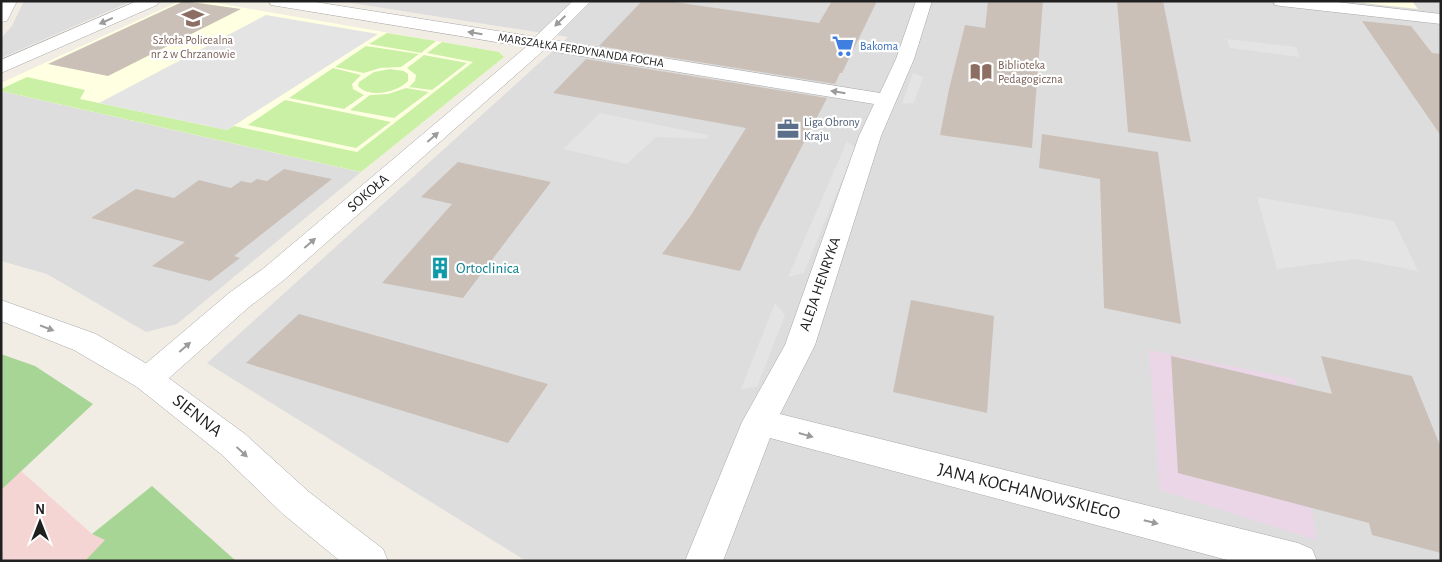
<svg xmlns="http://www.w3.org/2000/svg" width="1442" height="562" font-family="'Alegreya Sans',sans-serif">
<rect width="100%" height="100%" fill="#f1ede5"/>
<g fill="#dedddd">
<path d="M24 1H132L1 58V38L12 26Z"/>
<path d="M339 1H1441V561H526L207 363 568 37Z"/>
<path d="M1 91 361 172 177 324 146 332 47 274 1 261Z"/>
</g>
<path fill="#f4d5d3" d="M21 471 92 534 106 540 85 561H1V490Z"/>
<path fill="#ebd6e7" d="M1149 350 1296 379 1316 540 1160 490Z"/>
<g fill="#ffffe1">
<path d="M180 1H206L245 8 499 52 504 57 361 172 1 91V83Z"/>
<path d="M1345 1H1412L1418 9Z"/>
</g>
<g fill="#caf0a6">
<path d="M387 33 436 41 421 53 369 44Z"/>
<path d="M442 42 499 52 504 57 361 172 1 91V89L27 77 85 90 80 99 227 130 234 126 357 152 473 62 427 53Z"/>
<path d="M366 46 419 54 401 67 380 68 364 73 335 67Z"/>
<path d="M424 55 467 63 432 90 409 87 415 81 416 75 407 68Z"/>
<path d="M333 68 361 75 352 84 353 89 364 95 344 109 289 98Z"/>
<path d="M390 69 404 71 408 74V81C398 92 370 99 358 86L359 82 374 72Z"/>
<path d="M406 88 429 92 394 118 350 110 370 95 388 94Z"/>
<path d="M285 100 391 122 356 148 248 125Z"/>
</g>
<g fill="#a7d596">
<path d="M1 354 35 366 93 404 1 490Z"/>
<path d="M152 486 236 561H85L105 540 92 534Z"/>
</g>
<g fill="#e4e4e4">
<path d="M266 15 378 34 227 130 99 103Z"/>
<path d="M1227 39 1296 47 1300 57 1230 48Z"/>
<path d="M913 73 923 77 914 103 902 104Z"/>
<path d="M600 113 708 135 707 139 656 137 627 164 563 149Z"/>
<path d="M847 141 855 148 804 273 788 277Z"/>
<path d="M1257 197 1394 221 1418 271 1355 259 1277 269Z"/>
<path d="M775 303 785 315 757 387 741 389Z"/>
</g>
<g fill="#cac0b8">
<path d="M184 1 241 9 108 76 48 64Z"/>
<path d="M642 1H667L819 23 832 1H877L842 73H840L835 84 599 46Z"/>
<path d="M988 1H1043L1032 148 940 135 949 89 965 25 985 28Z"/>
<path d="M1117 1H1163L1191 142 1128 132Z"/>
<path d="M1362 21 1411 26 1432 53 1441 54V136Z"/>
<path d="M586 59 827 98 759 229 740 271 662 254 691 215 746 128 553 93Z"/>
<path d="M1042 134 1158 152 1181 324 1104 308 1100 179 1039 168Z"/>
<path d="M458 162 551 182 463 298 382 283 452 204 421 197Z"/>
<path d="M284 169 332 179 234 256 240 258 210 281 152 266 185 242 91 218 136 189 174 198 199 180 231 188 241 181 251 183 257 179 267 181Z"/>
<path d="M911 300 994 316 987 413 893 392Z"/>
<path d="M299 314 548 384 508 443 246 363Z"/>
<path d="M1171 356 1332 394 1321 356 1412 376 1441 448V553L1372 535 1369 523 1178 473Z"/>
</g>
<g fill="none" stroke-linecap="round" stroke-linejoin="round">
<g stroke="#a7a7a7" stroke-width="1">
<g id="minor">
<path d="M137 1H159L157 5 1 73V60Z"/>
<path d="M269 1H309L535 37 573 1H591L552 40 880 93 896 59 916 1H932L914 59 881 136 815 345 780 414 1298 543 1312 549 1317 561H1231L770 438 723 561H685L742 422 785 345 859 136 874 104 544 50 284 280 249 307 159 387 148 391 137 387 132 379 137 371 229 293 264 268 526 47 277 6 271 5Z"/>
<path d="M1273 1H1328L1441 14V24L1281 6 1275 5Z"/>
</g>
</g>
<g stroke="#a7a7a7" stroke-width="1">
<g id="tertiary">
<path d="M1 1H17L7 21 1 22Z"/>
<path d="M1 300 96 334 159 371 245 434 309 492 383 549 388 561H340L283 514 221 454 137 387 74 350 1 321Z"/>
</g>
</g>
<use href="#minor" fill="#fff" fill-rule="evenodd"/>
<use href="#tertiary" fill="#fff" fill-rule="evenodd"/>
</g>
<defs><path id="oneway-solid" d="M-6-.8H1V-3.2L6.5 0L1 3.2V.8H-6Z" transform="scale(1.25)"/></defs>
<g fill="#9b9b9b">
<use href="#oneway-solid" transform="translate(106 21) rotate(156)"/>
<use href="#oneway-solid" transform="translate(560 21) rotate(136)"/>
<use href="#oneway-solid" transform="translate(475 33) rotate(-171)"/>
<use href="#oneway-solid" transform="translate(838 92) rotate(-171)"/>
<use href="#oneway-solid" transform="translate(433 137) rotate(-41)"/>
<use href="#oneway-solid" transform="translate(310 243) rotate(-41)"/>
<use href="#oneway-solid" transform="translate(47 328) rotate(21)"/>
<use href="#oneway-solid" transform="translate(185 347) rotate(-41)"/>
<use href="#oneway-solid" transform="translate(806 435) rotate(16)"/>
<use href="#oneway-solid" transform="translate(242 452) rotate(43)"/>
<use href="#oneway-solid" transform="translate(1151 522) rotate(14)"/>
</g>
<defs>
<g id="school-bare" transform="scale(1.725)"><path d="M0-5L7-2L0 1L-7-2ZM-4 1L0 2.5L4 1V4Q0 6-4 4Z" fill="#8d6e63" stroke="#fff" stroke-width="2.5" paint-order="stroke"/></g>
<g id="supermarket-bare" transform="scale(1.725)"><path d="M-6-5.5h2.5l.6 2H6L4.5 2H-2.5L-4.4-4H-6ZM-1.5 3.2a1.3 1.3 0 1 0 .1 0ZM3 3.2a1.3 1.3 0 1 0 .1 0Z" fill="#3f7fe0" stroke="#fff" stroke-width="2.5" paint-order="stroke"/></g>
<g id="library-bare" transform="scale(1.725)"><path d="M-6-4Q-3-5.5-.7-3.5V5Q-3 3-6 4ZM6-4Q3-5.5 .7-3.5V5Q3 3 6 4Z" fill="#8d6e63" stroke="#fff" stroke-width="2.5" paint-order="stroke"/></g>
<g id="office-bare" transform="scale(1.725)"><path d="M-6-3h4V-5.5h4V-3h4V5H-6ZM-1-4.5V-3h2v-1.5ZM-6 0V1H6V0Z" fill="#5c6f8a" stroke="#fff" stroke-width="2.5" paint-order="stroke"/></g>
<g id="building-bare" transform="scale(1.725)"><path d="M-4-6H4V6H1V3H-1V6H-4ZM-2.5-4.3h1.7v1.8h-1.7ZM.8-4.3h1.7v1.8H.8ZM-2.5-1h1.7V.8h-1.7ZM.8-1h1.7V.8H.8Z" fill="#0f9aa8" stroke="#fff" stroke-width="2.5" paint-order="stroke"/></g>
</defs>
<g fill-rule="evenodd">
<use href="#school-bare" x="193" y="18"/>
<use href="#supermarket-bare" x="843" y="46"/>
<use href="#library-bare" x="981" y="72"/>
<use href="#office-bare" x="788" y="129"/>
<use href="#building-bare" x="440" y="268"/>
</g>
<g text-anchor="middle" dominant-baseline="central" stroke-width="4.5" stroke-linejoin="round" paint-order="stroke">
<g font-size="12" fill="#785e54" stroke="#fff">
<text x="193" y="40">Szkoła Policealna<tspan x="193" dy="14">nr 2 w Chrzanowie</tspan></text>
<text x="998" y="65" text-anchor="start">Biblioteka<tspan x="998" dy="14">Pedagogiczna</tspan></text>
</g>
<g font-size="12" fill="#366cbe" stroke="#fff" text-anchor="start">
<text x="860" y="46">Bakoma</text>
</g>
<g font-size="12" fill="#202020" stroke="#fff">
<text transform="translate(581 50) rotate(9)">MARSZAŁKA FERDYNANDA FOCHA</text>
</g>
<g font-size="12" fill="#4e5e75" stroke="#fff" text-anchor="start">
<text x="804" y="122">Liga Obrony<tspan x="804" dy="14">Kraju</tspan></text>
</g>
<g font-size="15" fill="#202020" stroke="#fff">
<text transform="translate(368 193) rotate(-41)">SOKOŁA</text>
<text transform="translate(820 284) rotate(-71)">ALEJA HENRYKA</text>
</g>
<g font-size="15" fill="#0d838f" stroke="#fff" text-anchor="start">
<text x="456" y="268">Ortoclinica</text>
</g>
<g font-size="18" fill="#202020" stroke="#fff">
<text transform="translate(197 416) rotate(38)">SIENNA</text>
<text transform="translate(1029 492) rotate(14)">JANA KOCHANOWSKIEGO</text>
</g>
</g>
<rect width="1442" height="562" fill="none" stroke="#202020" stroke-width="5"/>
<g transform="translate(40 522)" stroke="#ffffff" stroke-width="4" paint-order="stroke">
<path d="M0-4L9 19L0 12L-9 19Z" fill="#202020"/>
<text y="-8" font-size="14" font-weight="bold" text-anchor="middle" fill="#202020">N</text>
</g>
</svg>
